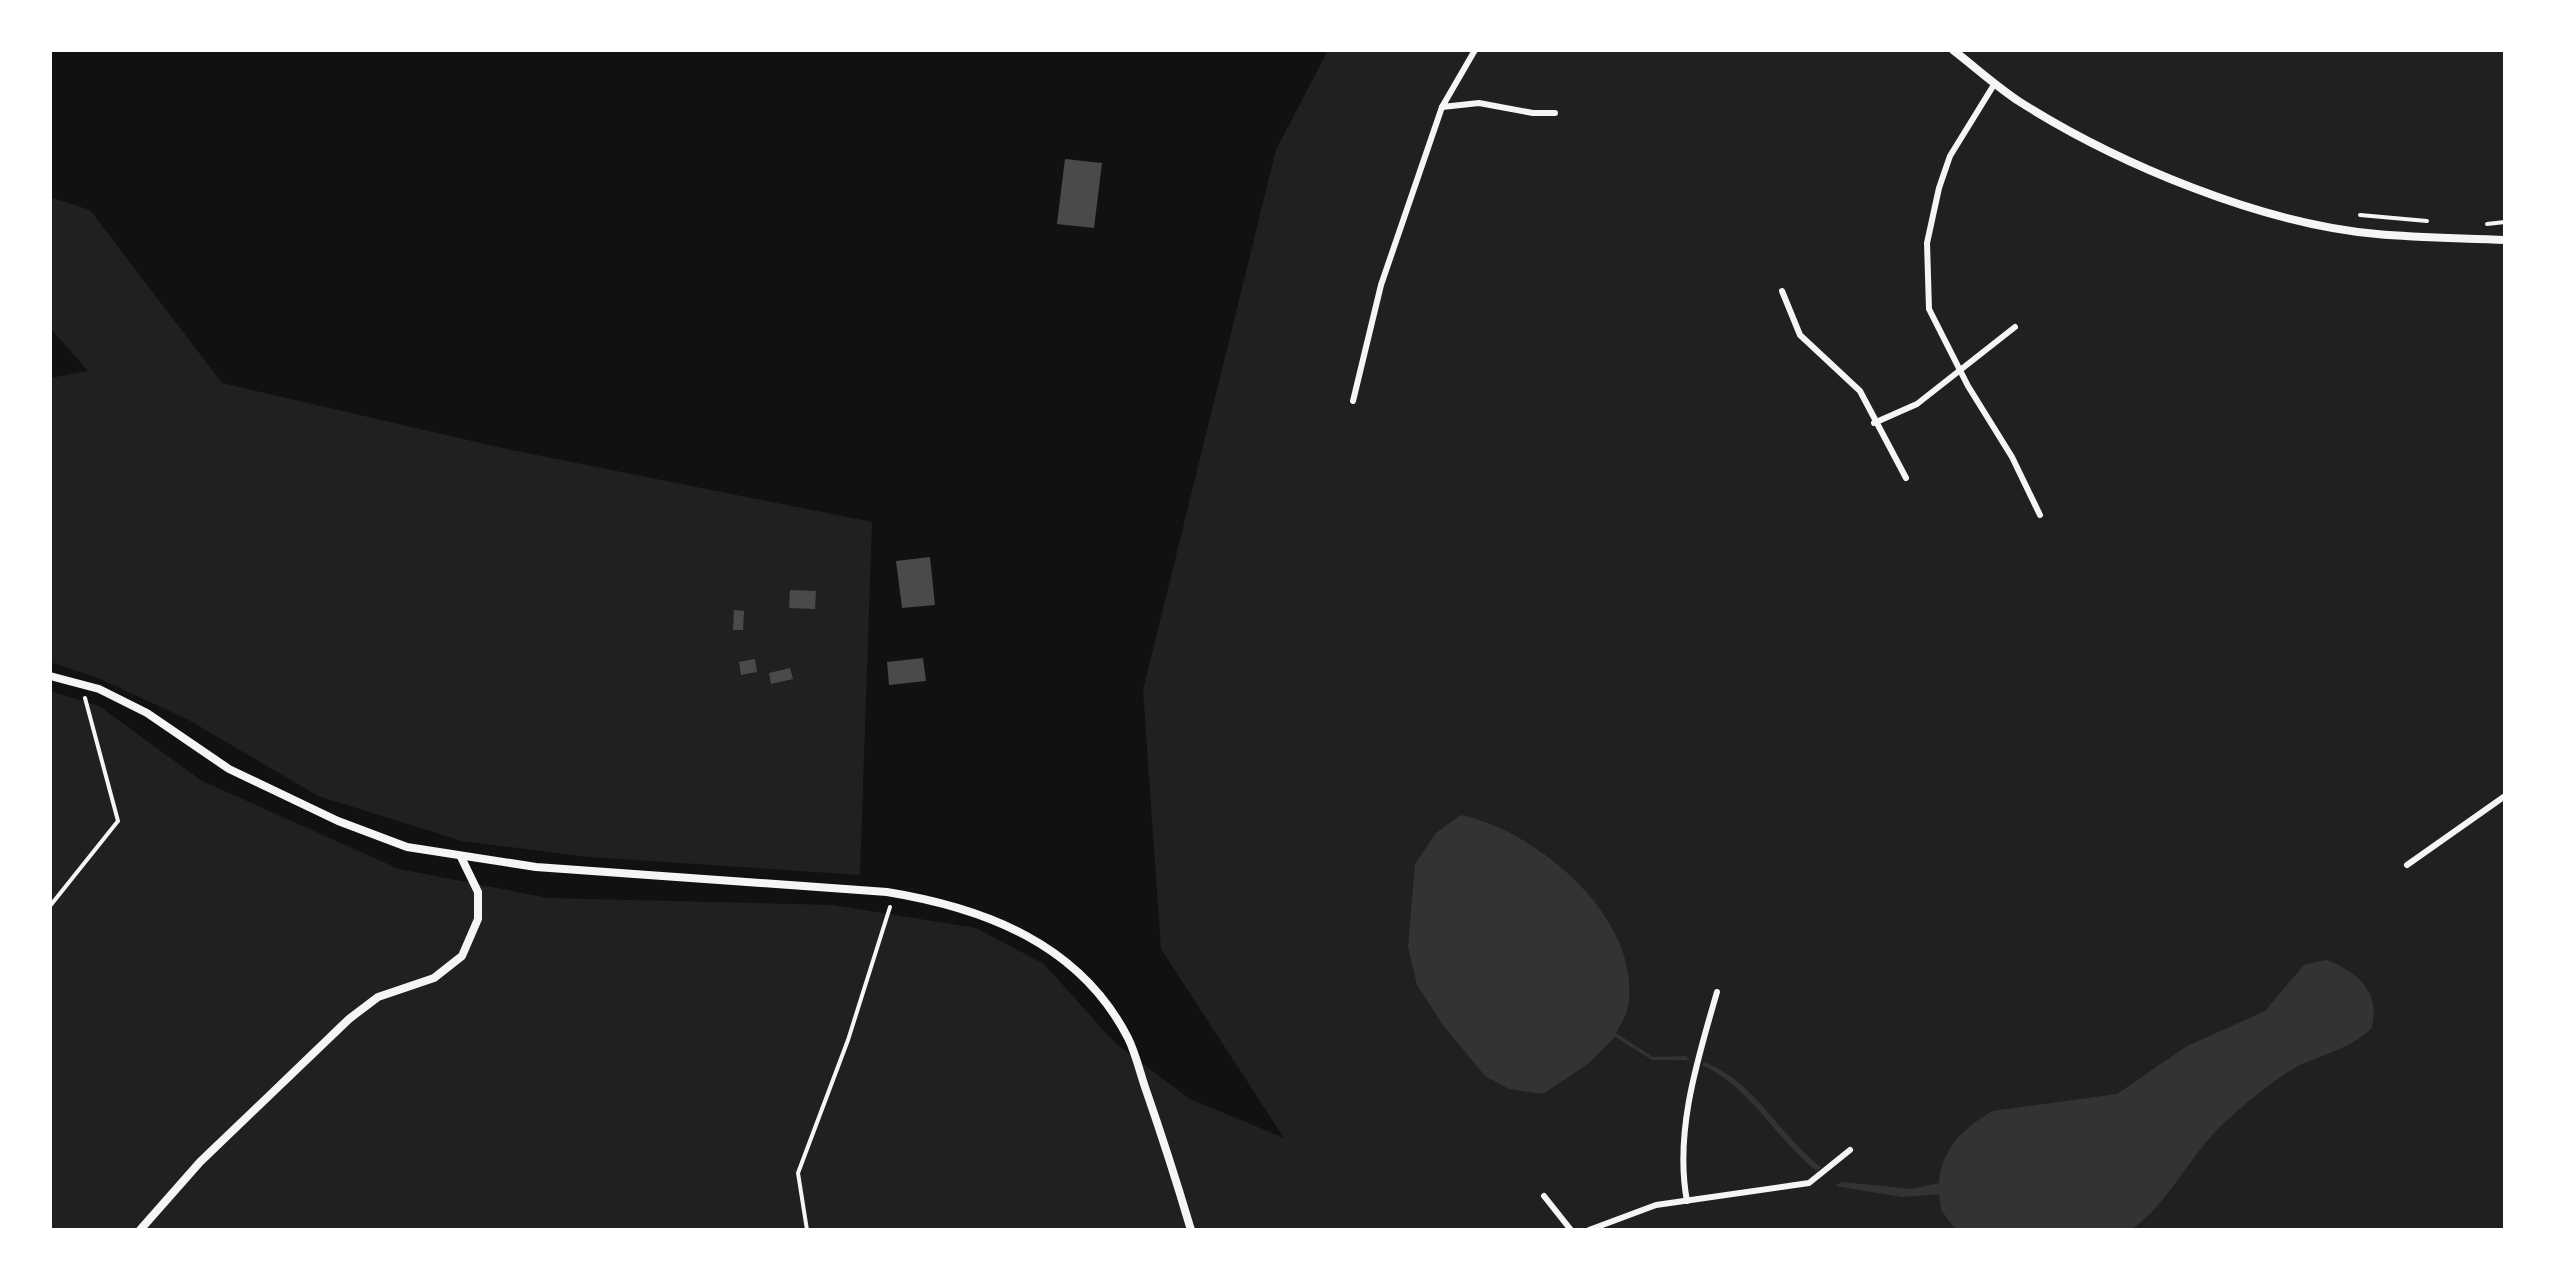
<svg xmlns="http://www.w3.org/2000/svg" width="2555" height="1280" font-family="'Varela Round',sans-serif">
<rect width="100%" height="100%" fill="#111"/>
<g fill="#202020">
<path d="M1328 50H2505V1230H50V691L99 706 202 781 399 869 548 898 833 905 976 928 1044 964 1115 1043 1190 1099 1284 1138 1161 949 1143 690 1276 150Z"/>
<path d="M50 197 90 210 222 383 502 448 872 522 860 875 589 857 462 841 318 796 187 719 98 678 50 662V378L88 371 50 328Z"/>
</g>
<g fill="#333">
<path d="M1461 815C1538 831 1647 922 1627 1011 1625 1018 1620 1026 1616 1033L1653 1057 1686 1056 1690 1060H1652L1615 1037 1588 1064 1543 1094 1509 1089 1485 1076 1443 1025 1417 985 1408 947 1415 864 1436 833Z"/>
<path d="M2326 960C2358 971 2382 994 2371 1029 2353 1046 2329 1053 2307 1062 2283 1071 2242 1106 2223 1124 2188 1157 2170 1202 2131 1230H1956L1941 1210 1939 1194 1902 1197 1835 1186 1842 1182 1912 1189 1939 1183C1942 1147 1963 1129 1992 1111L2117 1094 2187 1046 2265 1011 2304 965Z"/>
<path d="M1704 1062C1755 1081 1779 1136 1821 1167L1817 1171C1775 1139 1752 1088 1702 1065Z"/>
</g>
<g fill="#4a4a4a">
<path d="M1065 159 1102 163 1094 228 1057 224Z"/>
<path d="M930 557 935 605 902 608 896 561Z"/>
<path d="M790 590 816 591 815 609 789 608Z"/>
<path d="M734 610 744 611 743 630H733Z"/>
<path d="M923 658 926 681 889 685 887 662Z"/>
<path d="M755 659 757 672 741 675 739 662Z"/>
<path d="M790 668 793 679 771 684 769 673Z"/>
</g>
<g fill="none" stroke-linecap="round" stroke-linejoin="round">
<g stroke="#f5f5f5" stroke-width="4">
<path d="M2360 215 2427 221"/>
<path d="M2487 224 2505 222"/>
<path d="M50 906 118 821 85 698"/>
<path d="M807 1230 798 1173 848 1040 890 907"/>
</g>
<g stroke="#f5f5f5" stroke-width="6">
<path d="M1475 50 1442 107 1479 103 1533 113H1555"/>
<path d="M1995 83 1950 156 1939 188 1927 243 1929 309 1968 386 2012 457 2040 515"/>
<path d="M1782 291 1800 335 1860 391 1906 478"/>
<path d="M1353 401 1381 285 1442 107"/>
<path d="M1874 423 1917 404 2015 327"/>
<path d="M2407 865 2505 796"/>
<path d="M1544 1196 1571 1230"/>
<path d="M1687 1201C1674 1132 1698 1058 1717 992"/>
<path d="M1589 1230 1656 1205 1809 1183 1850 1150"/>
</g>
<g stroke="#f5f5f5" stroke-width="8">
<path d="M1953 50C1975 67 1997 87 2020 102 2118 164 2262 224 2377 234 2420 238 2463 238 2505 240"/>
<path d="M50 676 99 689 147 713 229 769 338 821 407 847 536 867 887 892C985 908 1080 944 1128 1038 1136 1054 1140 1073 1146 1090 1162 1136 1177 1183 1191 1230"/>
<path d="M140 1230 200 1162 349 1019 378 997 434 978 462 956 478 919V892L461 857"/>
</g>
</g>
<rect width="2555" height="1280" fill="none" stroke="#ffffff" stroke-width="104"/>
</svg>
